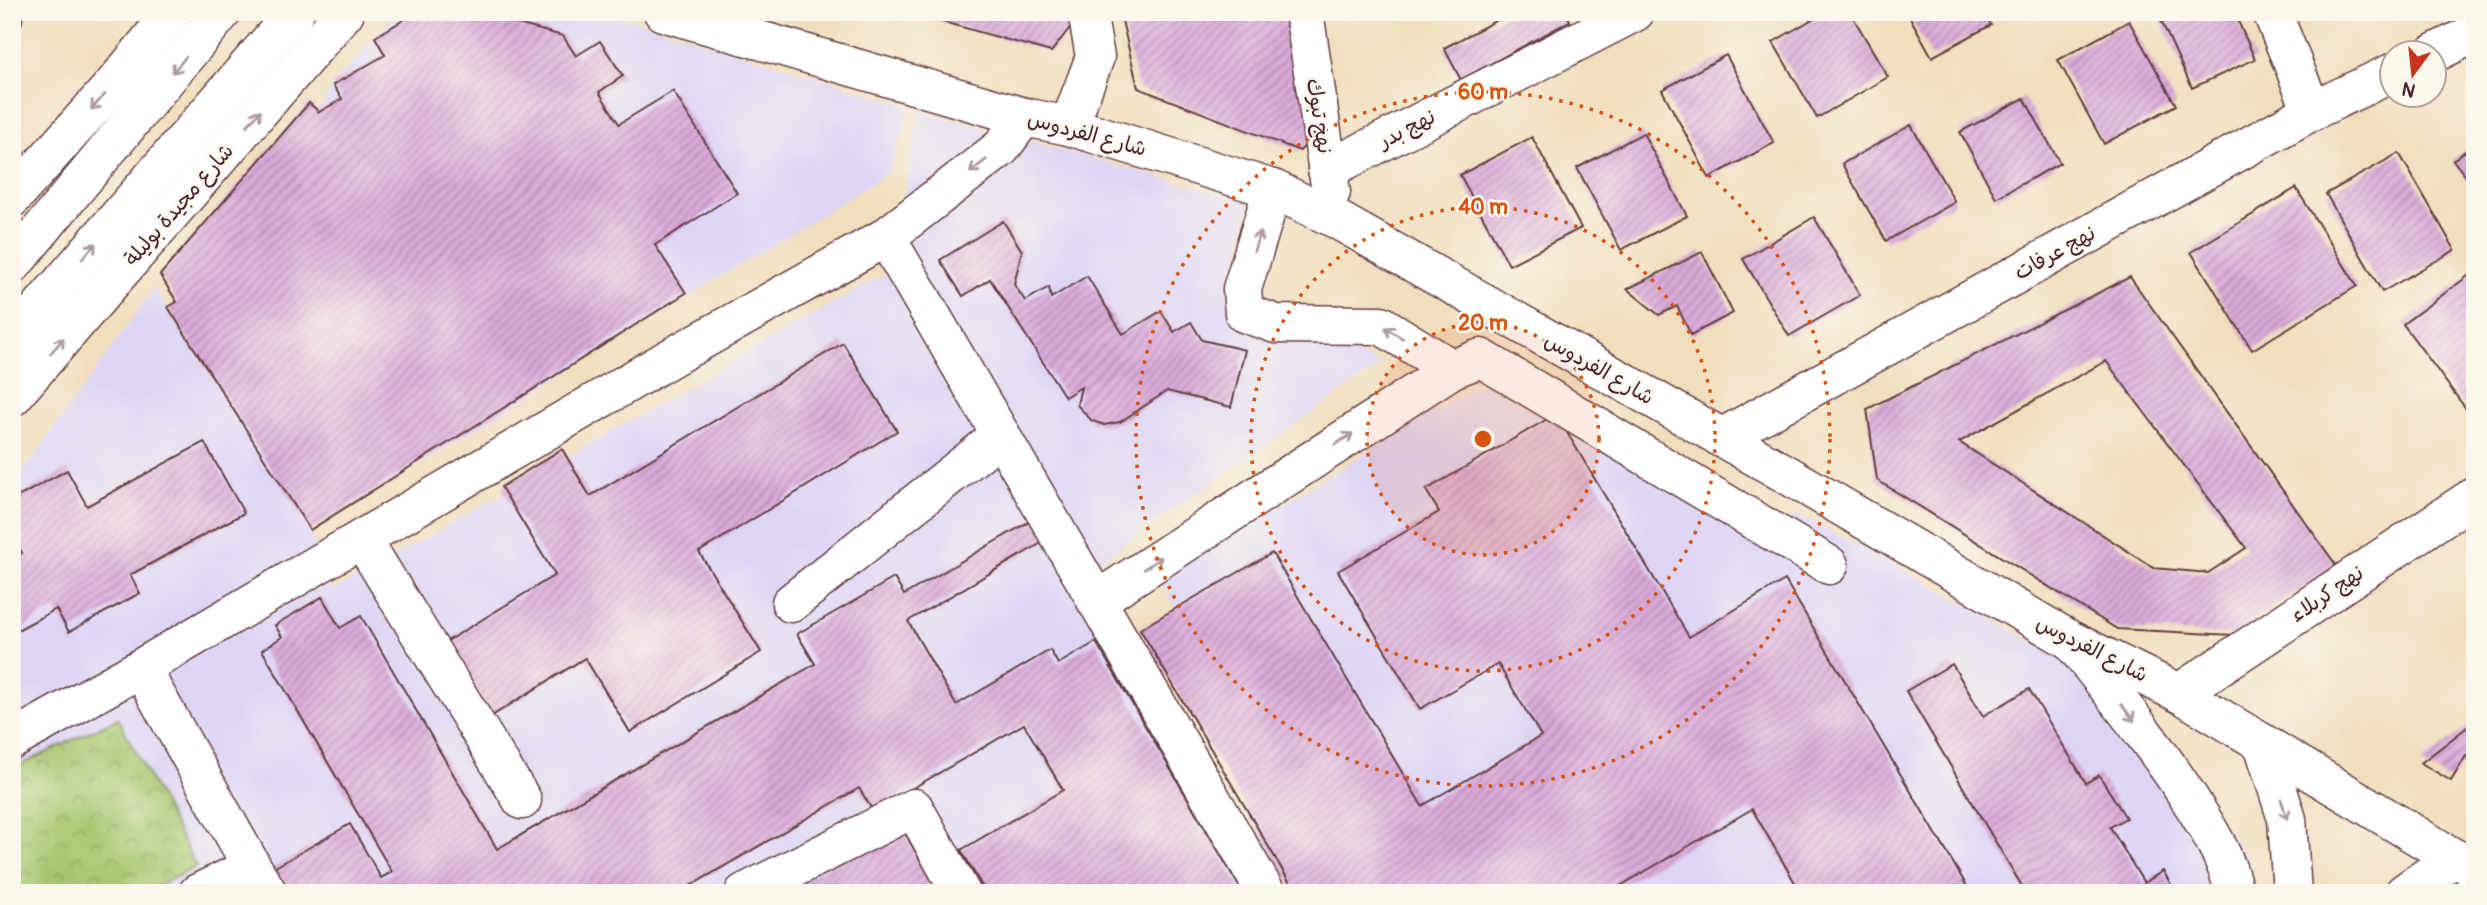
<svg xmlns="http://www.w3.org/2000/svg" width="2487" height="905" font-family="Pangolin,'Playpen Sans Arabic',sans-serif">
<defs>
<pattern id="park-crowns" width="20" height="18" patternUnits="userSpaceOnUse" patternTransform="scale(1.75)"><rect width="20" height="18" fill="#a6c66d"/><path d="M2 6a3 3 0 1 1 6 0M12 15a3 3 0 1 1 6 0" fill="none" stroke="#89a05a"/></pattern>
<pattern id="building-hatch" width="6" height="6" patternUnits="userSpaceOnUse" patternTransform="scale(1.75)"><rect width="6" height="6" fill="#dbabda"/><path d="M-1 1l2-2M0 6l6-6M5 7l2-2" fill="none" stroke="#b48bb1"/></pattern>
</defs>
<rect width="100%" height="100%" fill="#fbf7ec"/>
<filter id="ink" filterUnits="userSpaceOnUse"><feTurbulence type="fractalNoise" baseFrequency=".0143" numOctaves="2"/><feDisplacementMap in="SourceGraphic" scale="14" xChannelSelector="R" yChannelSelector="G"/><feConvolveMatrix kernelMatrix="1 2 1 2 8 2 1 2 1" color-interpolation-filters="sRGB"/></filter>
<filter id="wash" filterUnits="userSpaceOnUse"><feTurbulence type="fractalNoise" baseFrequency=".00686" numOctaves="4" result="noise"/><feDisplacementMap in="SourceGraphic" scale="28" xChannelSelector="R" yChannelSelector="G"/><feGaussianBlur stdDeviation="1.57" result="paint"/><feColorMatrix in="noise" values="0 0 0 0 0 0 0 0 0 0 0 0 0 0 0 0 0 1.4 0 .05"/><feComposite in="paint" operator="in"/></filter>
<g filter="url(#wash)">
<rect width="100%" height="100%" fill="#f0debd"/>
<g fill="#ded5f5">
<path d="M398 12H609L911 106 888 173 322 524 181 274 319 112 333 85Z"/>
<path d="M920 111 1250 202 1227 306 1382 364 1096 563 1278 893H12V488L154 288 310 530 332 592 890 271Z"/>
<path d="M1482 382 1753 536 1797 514 1900 567 2069 662 2174 756 2249 861 2253 893H1338L1159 579Z"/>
</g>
<path fill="url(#park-crowns)" stroke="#78724c" stroke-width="2" d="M118 718 196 867 143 893H12V769Z"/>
<g id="blocks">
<g fill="url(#building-hatch)" fill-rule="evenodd">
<path d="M12 12H24L21 25 12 22Z"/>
<path d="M417 12H473L563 36 576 56 600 41 623 76 599 92 619 124 673 91 737 193 655 245 686 293 310 530 168 307 177 302 160 275 309 103 319 112 342 99 333 85 385 55 375 37Z"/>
<path d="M1073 12 1075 21 1051 52 911 13Z"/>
<path d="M1120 12H1286L1315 134 1300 151 1138 88Z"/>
<path d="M1512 12H1566L1570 21 1461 80 1444 48Z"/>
<path d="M1825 12H1850L1888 77 1817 118 1773 42Z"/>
<path d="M1907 12H1984L1991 25 1932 57Z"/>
<path d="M2157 12H2234L2255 59 2192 88Z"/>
<path d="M2129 21 2176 105 2104 144 2058 60Z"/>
<path d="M1726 55 1774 143 1709 178 1662 90Z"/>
<path d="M2024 98 2060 163 1996 198 1960 132Z"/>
<path d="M1911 125 1955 202 1886 241 1842 164Z"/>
<path d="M1643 133 1687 216 1621 250 1577 168Z"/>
<path d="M1532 137 1581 228 1509 265 1460 175Z"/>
<path d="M2475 144V188L2453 160Z"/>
<path d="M2399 153 2455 250 2382 292 2326 194Z"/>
<path d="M2296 188 2357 286 2252 350 2191 252Z"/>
<path d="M1814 217 1860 295 1789 336 1743 259Z"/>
<path d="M1003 221 1022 251 1014 284 1025 301 1049 287 1051 298 1087 276 1123 334 1161 311 1174 332 1191 322 1202 340 1245 350 1231 407 1167 391 1120 422 1104 425 1092 421 1077 405 1081 387 1065 397 990 279 963 296 940 260Z"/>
<path d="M1702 252 1733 313 1691 335 1677 306 1659 315 1627 289Z"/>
<path d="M2475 271V421L2403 324Z"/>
<path d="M2130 277 2336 565 2234 635 2117 629 1877 480 1867 409ZM2106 361 2246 548 2208 573 2154 568 1959 442Z"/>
<path d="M843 343 897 431 699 552 761 652 630 732 585 658 490 717 444 643 555 575 501 487 562 449 590 496Z"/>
<path d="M1556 414 1689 637 1785 580 1971 893H1801L1752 809 1608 893H1296L1140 629 1272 553 1422 806 1541 736 1498 664 1420 709 1338 571 1439 512 1426 490Z"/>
<path d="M204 442 244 513 130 575 140 593 69 632 56 609 12 633V558L22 553 12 535V500L67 470 87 506Z"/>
<path d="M1037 517 1050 538 908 621 956 705 1050 650 1058 664 1096 642 1243 893H986L961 850 1063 790 1024 724 873 811 859 788 678 893H277L265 873 350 824 381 878 392 872 262 650 282 637 275 625 322 597 340 628 361 616 497 849 815 664 797 634 894 578 904 595Z"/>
<path d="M1952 664 1983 716 2029 689 2086 783 2099 775 2126 818 2110 827 2144 883 2163 871 2176 893H2026L1906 691Z"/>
<path d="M2475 721V761L2466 756 2451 781 2421 763Z"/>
<path d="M900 824 939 893H782Z"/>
</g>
</g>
</g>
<g filter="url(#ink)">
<use href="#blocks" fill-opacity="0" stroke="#633c41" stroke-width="2"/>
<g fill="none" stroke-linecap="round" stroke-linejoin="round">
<g stroke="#633c41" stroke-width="41">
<g id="minor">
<path d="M663 12 1024 117 1069 126 1273 189 1336 219 1786 474 2070 640 2179 693 2454 858 2475 868"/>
<path d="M1304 12 1331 192"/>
<path d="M2272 12 2312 111"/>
<path d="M2434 53 2475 33"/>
<path d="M1069 126 1095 57 1087 12"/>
<path d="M1327 170 1635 12"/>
<path d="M1273 189 1242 289 1244 313 1276 324 1381 325 1452 369"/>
<path d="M12 198 116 82 173 12"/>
<path d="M886 237 1001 148 1024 117"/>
<path d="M12 397 345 12"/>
<path d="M1721 438 2312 111 2392 73"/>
<path d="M362 539 522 800"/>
<path d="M1096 601 1452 369 1481 358 1829 565"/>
<path d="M791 603 1001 435"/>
<path d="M2076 647C2117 699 2159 750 2194 806 2211 833 2228 861 2234 893"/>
<path d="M141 668 252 867"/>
<path d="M2179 693 2475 496"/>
<path d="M12 740 141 668 672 357 886 237 1266 893"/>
<path d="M2263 744 2287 819 2292 893"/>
<path d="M198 893 252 867 268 893"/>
<path d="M744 893 914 808 961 893"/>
<path d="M2404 893 2454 858"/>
</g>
</g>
<g stroke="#633c41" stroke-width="41">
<g id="major">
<path d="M12 265 222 12"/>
<path d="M12 340 295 12"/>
</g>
</g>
<use href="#minor" stroke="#fff" stroke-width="38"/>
<use href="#major" stroke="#fff" stroke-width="38"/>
</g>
<defs><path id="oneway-shaft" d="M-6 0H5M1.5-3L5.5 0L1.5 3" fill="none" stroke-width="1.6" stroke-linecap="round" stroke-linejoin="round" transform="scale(1.75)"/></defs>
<g stroke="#ae9aa0">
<use href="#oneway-shaft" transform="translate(179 65) rotate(130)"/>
<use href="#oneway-shaft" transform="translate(98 102) rotate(132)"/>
<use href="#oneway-shaft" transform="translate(254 118) rotate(-49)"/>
<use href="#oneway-shaft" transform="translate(978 166) rotate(142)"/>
<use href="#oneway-shaft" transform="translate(1257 241) rotate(-73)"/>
<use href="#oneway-shaft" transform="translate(89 251) rotate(-49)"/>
<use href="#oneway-shaft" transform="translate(1394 333) rotate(-148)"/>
<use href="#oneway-shaft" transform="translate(57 346) rotate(-49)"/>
<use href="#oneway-shaft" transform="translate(1344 439) rotate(-33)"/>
<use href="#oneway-shaft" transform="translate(1153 563) rotate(-33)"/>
<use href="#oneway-shaft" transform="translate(2128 713) rotate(52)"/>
<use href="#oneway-shaft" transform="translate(2284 809) rotate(73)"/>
</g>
</g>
<circle cx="1483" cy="439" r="116" fill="#d8530f" fill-opacity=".12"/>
<g fill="none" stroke="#d8530f" stroke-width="3.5" stroke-dasharray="3.5 7">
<circle cx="1483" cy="439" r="116"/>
<circle cx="1483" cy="439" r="232"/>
<circle cx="1483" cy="439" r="347"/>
</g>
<g text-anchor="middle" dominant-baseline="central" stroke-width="5" stroke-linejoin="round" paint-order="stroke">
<g font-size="21" fill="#4a1f2b" stroke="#fbf7ec">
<text transform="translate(1319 116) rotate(81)">نهج تبوك</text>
<text transform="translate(1407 129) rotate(-27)">نهج بدر</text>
<text transform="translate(1087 134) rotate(15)">شارع الفردوس</text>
<text transform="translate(179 205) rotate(-49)">شارع مجيدة بوليلة</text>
<text transform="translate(2055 253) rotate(-29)">نهج عرفات</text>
<text transform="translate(1599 369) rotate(30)">شارع الفردوس</text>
<text transform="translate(2327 594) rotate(-34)">نهج كربلاء</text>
<text transform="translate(2092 649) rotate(27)">شارع الفردوس</text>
</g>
</g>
<circle cx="1483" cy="439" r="10" fill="#d8530f" stroke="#fbf7ec" stroke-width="3.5"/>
<g font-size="21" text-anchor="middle" font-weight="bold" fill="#d8530f" stroke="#fbf7ec" stroke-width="5" stroke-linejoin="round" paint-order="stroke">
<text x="1483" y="99">60 m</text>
<text x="1483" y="214">40 m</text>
<text x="1483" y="330">20 m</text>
</g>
<rect width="2487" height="905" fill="none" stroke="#fbf7ec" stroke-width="42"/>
<g transform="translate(2413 74) rotate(195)"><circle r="33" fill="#fbf7ec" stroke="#b4a19f" stroke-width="2"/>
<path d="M0-5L12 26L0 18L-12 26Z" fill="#c8321e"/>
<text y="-10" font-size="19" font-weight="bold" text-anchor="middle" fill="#4a1f2b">N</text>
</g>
</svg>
